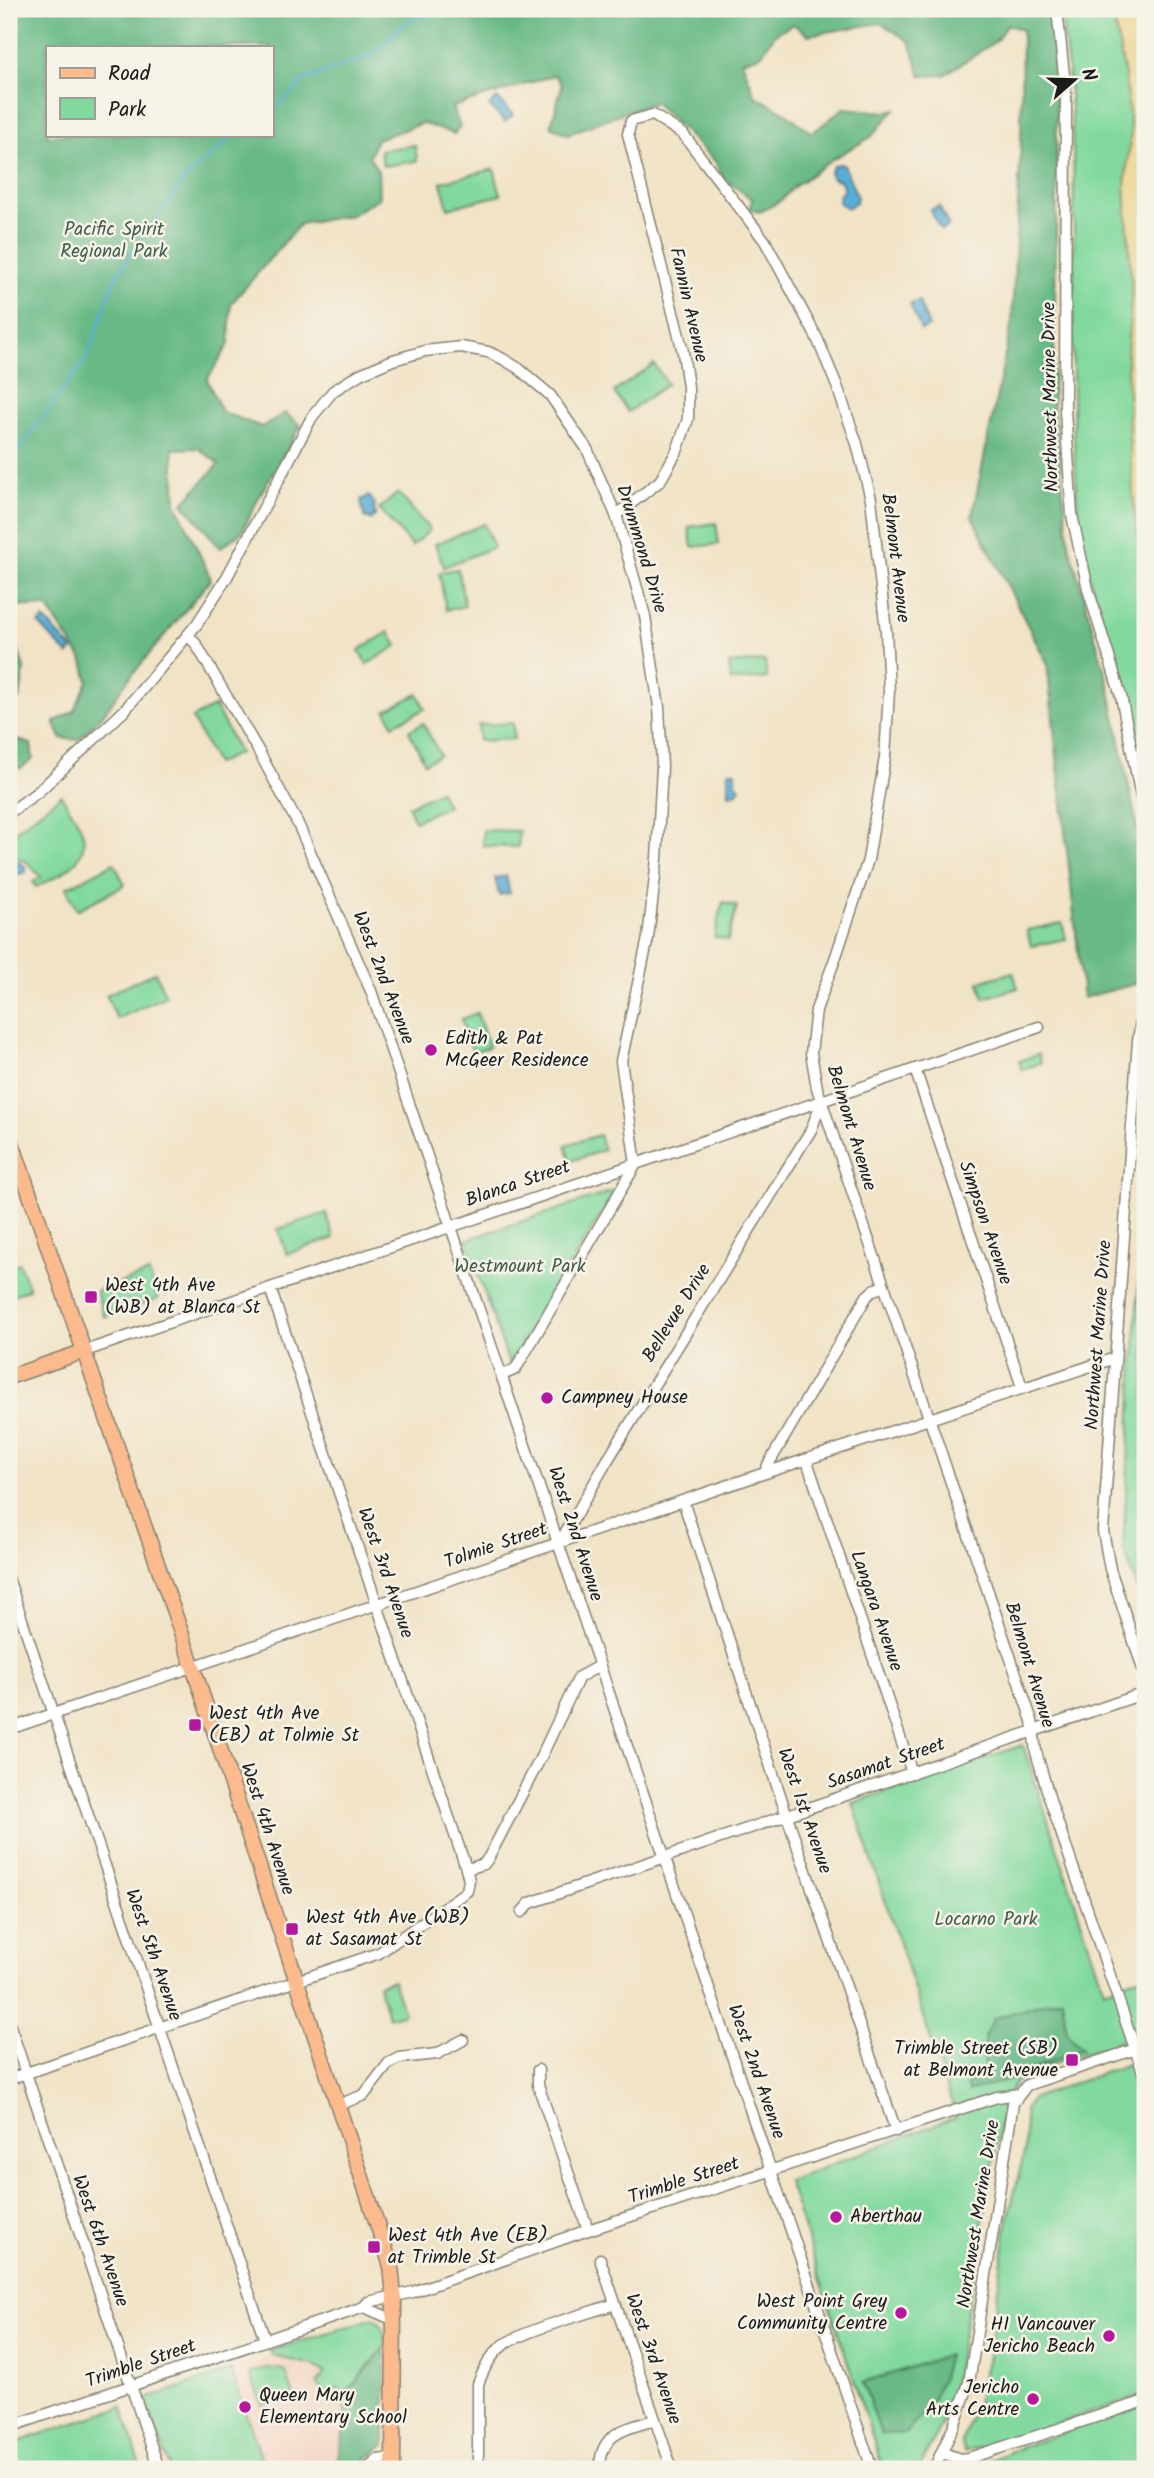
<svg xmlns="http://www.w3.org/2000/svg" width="1154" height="2478" font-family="Kalam,sans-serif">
<rect width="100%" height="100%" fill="#f7f3e8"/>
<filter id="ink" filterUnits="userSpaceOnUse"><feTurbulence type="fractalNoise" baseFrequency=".0143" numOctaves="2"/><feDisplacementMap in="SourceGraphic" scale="14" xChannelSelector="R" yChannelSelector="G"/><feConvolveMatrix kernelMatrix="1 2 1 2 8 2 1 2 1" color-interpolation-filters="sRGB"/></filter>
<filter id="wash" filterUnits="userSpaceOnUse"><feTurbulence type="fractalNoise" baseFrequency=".00686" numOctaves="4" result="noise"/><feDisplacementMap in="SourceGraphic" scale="28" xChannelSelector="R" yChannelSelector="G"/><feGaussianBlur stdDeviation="1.57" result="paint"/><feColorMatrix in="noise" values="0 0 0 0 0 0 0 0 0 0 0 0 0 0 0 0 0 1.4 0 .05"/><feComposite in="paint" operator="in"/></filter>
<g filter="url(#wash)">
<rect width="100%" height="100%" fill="#f1e3c6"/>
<path fill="#f4d3c0" d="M272 2356 313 2365 331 2379 340 2391 347 2416 345 2434 338 2451 335 2469H165L142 2399Z"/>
<g fill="#81d99e" stroke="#4e7a5d" stroke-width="2">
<path d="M1060 9H1136L1145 39V785C1139 756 1134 726 1126 697 1112 646 1092 596 1082 544 1078 524 1077 501 1076 481 1066 324 1086 165 1060 9Z"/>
<path d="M415 145 417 161 383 166 380 150Z"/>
<path d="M494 169 501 195 448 208 441 182Z"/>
<path d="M654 364 667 384 628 412 614 392Z"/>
<path d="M398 493 430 530 412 546 379 509Z"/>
<path d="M716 523 719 544 692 547 689 527Z"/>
<path d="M484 524 494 547 444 567 435 544Z"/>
<path d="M458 569 465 606 446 610 439 572Z"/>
<path d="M389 632 397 646 367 664 359 650Z"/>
<path d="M765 661 767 678 731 681 729 664Z"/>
<path d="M418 694 425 709 393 725 386 710Z"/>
<path d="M215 706 239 753 216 764 192 718Z"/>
<path d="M423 723 440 755 425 763 409 731Z"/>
<path d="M513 723 514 739 479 741 478 725Z"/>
<path d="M440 791 447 806 415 821 408 806Z"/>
<path d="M61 795C68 807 80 821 83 834 89 864 56 877 36 887L33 882 41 877 27 862 9 854V836Z"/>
<path d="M483 830 519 831 518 847 483 846Z"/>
<path d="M114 863 125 885 77 910 66 888Z"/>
<path d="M723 902 737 906 728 940 714 937Z"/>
<path d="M1062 923 1066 939 1031 946 1027 930Z"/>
<path d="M155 972 166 996 117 1019 106 995Z"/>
<path d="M1013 972 1018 988 984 998 979 982Z"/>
<path d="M477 1013 489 1047 473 1052 461 1019Z"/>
<path d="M1038 1054 1041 1063 1022 1070 1019 1061Z"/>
<path d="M599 1135 604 1150 571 1161 566 1145Z"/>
<path d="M1145 1176V1611L1123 1547Z"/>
<path d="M616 1190 509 1364 466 1240Z"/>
<path d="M326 1213 334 1238 287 1254 278 1229Z"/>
<path d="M19 1263 29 1289 9 1297V1267Z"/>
<path d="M149 1273 158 1299 104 1317 96 1291Z"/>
<path d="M1023 1745 1104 1990 1145 1975V2033L1024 2074 1014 2084 1004 2103 962 2340 947 2413 919 2469H883L788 2181 956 2117 853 1803Z"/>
<path d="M393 1980 404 2013 389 2018 378 1985Z"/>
<path d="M1145 2058V2394L1025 2435 964 2452 961 2443 976 2404 990 2348 1007 2223 1025 2149V2110L1033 2098Z"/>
<path d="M374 2318C385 2326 384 2334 385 2347L343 2397 338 2388 326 2394 317 2384 325 2373 313 2365 272 2356 270 2351Z"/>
<path d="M267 2368 285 2370 294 2395 262 2406 250 2374Z"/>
<path d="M231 2370 265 2469H170L146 2399Z"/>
<path d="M1145 2405V2469H948L953 2465 968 2467 979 2465 1024 2446Z"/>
<path d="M122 2407 142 2469H9V2445Z"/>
</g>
<g fill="#68b985" stroke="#426a50" stroke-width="2" fill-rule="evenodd">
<path d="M9 9H1049L1055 52 1056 94 1057 188 1053 403 1069 544 1109 686 1145 867V930L1139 983 1083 998 1047 663 972 516 1012 322 1021 142 1022 30 1007 24 996 41 944 75 921 76 910 42 881 23 808 35 793 24 775 34 761 55 742 61 755 96 786 113 812 133 844 108 885 112 895 109 871 137 831 160 794 187 780 201 760 212 749 210 752 199 723 178 715 161 655 103C624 110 597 124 567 134L551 126 562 85 555 75 452 107 460 126 454 134 423 123 377 139 369 156 378 171 379 198 351 215 300 224 231 304 229 344 207 380 222 412 262 427 285 413 301 426 261 493 242 532 220 548 183 503 219 464 198 448 173 449 176 503 211 579 127 681 102 716 78 740 61 738 54 722 74 711 88 681 83 661 47 607 9 605ZM47 47H271V135H47Z"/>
<path d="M9 619 24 669 20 697 9 710Z"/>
<path d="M9 737 31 744 33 759 20 769 9 762Z"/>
<path d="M1062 1998 1067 2033 1082 2049 1010 2079 968 2092 967 2085 985 2068 984 2036 994 2018Z"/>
<path d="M385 2347V2445C376 2451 365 2457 362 2469H336C339 2440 350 2429 343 2397Z"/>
<path d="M948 2355C939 2394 932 2404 906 2433L881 2434 863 2383Z"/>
</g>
<path fill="#eeda9e" stroke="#857b5d" stroke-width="2" d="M1112 9H1145V572L1135 520 1129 435 1127 357 1132 289 1125 186 1131 132 1125 76Z"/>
<g fill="#59aed5" stroke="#3a6578" stroke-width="2">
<path d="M497 98 513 115 505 122 489 106Z"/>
<path d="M842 164 845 167 857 197 855 203 848 208 839 203V195L844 190 841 181 832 178 830 172 834 165Z"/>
<path d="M939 206 949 226 941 230 930 210Z"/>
<path d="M919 301 929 327 921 330 910 304Z"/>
<path d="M369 496 375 504 374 510 376 514 371 520 364 517 361 500Z"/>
<path d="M44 619 73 650 68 655 39 624Z"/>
<path d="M728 771H736V783L740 788 736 793 729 794Z"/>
<path d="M13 859 26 867V872L12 876 9 871V861Z"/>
<path d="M506 876 510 893 499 895 495 878Z"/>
</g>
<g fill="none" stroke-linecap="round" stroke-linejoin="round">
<g stroke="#59aed5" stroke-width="2.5">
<path d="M271 110 284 101 303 80 373 55 408 20 463 9"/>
<path d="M9 471 21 446 87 358 116 276 187 176 235 135"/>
</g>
</g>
</g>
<g filter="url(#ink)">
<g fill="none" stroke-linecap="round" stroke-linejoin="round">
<g stroke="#868071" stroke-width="13">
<g id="minor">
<path d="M1057 9 1066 94 1065 410 1072 515 1088 589 1121 696 1145 817"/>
<path d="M616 515 660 481 677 451 688 419V387L683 352 628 134 631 121 653 115 683 134 765 241 817 338 837 386 857 444 871 499 886 631 889 691 885 757 868 860 835 959 816 1010 811 1053 817 1088 1032 1721 1036 1752 1050 1800 1145 2078"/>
<path d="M188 635 196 644 259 752 298 824 371 991 872 2469"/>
<path d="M9 813 39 791 124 711 197 624 227 577 312 417 333 391 360 374 393 360 425 351 461 347 488 352 503 359 518 368 550 395 587 449 616 515 645 616 659 707 662 767 657 859 648 938 621 1061 636 1164 518 1365 514 1370 502 1375"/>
<path d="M1145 992 1138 1041 1103 1531 1110 1569 1145 1675"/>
<path d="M915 1069 1022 1387"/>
<path d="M85 1351 1039 1027"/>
<path d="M807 1461 912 1773"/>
<path d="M765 1473 768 1465 867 1296 874 1290 884 1286"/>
<path d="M683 1501 787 1816 896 2131"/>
<path d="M560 1542 607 1461 811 1130 822 1101"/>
<path d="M9 1581 265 2340"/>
<path d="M9 1729 765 1473 1115 1358"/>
<path d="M467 1869 484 1864 489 1857 541 1757 579 1677 599 1666"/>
<path d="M522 1912 530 1903 1145 1693"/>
<path d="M9 2023 159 2469"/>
<path d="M538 2070V2085L588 2230"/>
<path d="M9 2079 379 1953 467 1891 469 1880 465 1865 270 1288"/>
<path d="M338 2105 364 2095 389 2063 399 2058 437 2054 463 2040"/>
<path d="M600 2259 672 2469"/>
<path d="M364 2307 394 2320"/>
<path d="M9 2427 364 2307 368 2302 413 2292 588 2230 997 2097 1019 2094"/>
<path d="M943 2453 960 2459 969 2458 1145 2401"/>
<path d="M367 2469 378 2460 393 2458"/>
<path d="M478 2469V2384C483 2371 490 2356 501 2347 520 2331 589 2313 615 2304"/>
<path d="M600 2469C600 2432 625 2429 655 2420"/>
<path d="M934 2469 955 2423 969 2383 1013 2103 1027 2085 1145 2046"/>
</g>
</g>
<g stroke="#868071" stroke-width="17">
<g id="major">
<path d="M9 1134 193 1667 391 2266 394 2297 393 2469"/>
<path d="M9 1377 85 1351"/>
</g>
</g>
<use href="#minor" stroke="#fff" stroke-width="10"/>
<use href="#major" stroke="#fbbb8d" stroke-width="14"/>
</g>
</g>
<g fill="#b5179e" stroke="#f7f3e8" stroke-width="2.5">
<circle cx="431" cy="1050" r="7"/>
<rect x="84" y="1290" width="14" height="14" rx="3.5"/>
<circle cx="547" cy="1398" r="7"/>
<rect x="188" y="1718" width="14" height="14" rx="3.5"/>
<rect x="285" y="1922" width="14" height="14" rx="3.5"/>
<rect x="1065" y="2053" width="14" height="14" rx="3.5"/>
<circle cx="836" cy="2217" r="7"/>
<rect x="367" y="2240" width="14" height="14" rx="3.5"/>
<circle cx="901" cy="2313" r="7"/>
<circle cx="1109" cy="2336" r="7"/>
<circle cx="1033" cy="2399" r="7"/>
<circle cx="245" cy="2407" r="7"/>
</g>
<g text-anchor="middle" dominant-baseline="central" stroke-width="5" stroke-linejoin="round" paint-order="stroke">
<g font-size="19" fill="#3f5e4a" stroke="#f7f3e8">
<text x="114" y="230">Pacific Spirit<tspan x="114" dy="22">Regional Park</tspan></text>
<text x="520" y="1267">Westmount Park</text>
<text x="986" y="1920">Locarno Park</text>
</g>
<g font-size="19" fill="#1c1c1c" stroke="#f7f3e8">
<text transform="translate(688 305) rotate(77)">Fannin Avenue</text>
<text transform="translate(1051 397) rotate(-91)">Northwest Marine Drive</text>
<text transform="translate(641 549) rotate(73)">Drummond Drive</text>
<text transform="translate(895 558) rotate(83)">Belmont Avenue</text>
<text transform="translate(383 978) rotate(69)">West 2nd Avenue</text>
<text transform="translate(851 1128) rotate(73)">Belmont Avenue</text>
<text transform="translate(518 1184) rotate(-19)">Blanca Street</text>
<text transform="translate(985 1223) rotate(71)">Simpson Avenue</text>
<text transform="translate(677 1313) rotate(-58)">Bellevue Drive</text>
<text transform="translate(1099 1335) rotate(-86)">Northwest Marine Drive</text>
<text transform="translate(575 1534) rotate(72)">West 2nd Avenue</text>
<text transform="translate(496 1546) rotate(-19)">Tolmie Street</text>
<text transform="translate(385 1573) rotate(71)">West 3rd Avenue</text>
<text transform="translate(876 1611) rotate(71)">Langara Avenue</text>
<text transform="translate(1029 1665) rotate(73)">Belmont Avenue</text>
<text transform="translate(886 1764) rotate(-19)">Sasamat Street</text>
<text transform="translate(804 1811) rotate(71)">West 1st Avenue</text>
<text transform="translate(267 1829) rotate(72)">West 4th Avenue</text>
<text transform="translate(153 1955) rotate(71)">West 5th Avenue</text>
<text transform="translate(756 2072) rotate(71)">West 2nd Avenue</text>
<text transform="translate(684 2181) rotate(-18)">Trimble Street</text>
<text transform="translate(979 2214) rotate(-81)">Northwest Marine Drive</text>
<text transform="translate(100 2241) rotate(71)">West 6th Avenue</text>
<text transform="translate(653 2359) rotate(71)">West 3rd Avenue</text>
<text transform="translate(141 2364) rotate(-19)">Trimble Street</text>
</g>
<g font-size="19" fill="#1c1c1c" stroke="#f7f3e8" text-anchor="start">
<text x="445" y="1039">Edith &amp; Pat<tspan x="445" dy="22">McGeer Residence</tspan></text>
<text x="105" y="1286">West 4th Ave<tspan x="105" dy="22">(WB) at Blanca St</tspan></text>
<text x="561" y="1398">Campney House</text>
<text x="209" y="1714">West 4th Ave<tspan x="209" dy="22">(EB) at Tolmie St</tspan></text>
<text x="306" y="1918">West 4th Ave (WB)<tspan x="306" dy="22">at Sasamat St</tspan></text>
<text x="1058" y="2049" text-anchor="end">Trimble Street (SB)<tspan x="1058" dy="22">at Belmont Avenue</tspan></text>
<text x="850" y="2217">Aberthau</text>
<text x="388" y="2236">West 4th Ave (EB)<tspan x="388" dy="22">at Trimble St</tspan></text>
<text x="887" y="2302" text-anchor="end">West Point Grey<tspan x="887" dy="22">Community Centre</tspan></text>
<text x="1095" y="2325" text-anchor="end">HI Vancouver<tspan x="1095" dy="22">Jericho Beach</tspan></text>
<text x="1019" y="2388" text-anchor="end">Jericho<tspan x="1019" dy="22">Arts Centre</tspan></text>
<text x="259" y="2396">Queen Mary<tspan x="259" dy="22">Elementary School</tspan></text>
</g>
</g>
<rect width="1154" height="2478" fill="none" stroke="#f7f3e8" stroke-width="35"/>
<rect x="46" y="46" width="228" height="91" fill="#f7f3e8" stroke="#9f9d96" stroke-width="2"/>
<rect x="60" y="68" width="35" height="10" fill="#fbbb8d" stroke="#9f9d96" stroke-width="2"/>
<text x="108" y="80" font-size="21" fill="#1c1c1c">Road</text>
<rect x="60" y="98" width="35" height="21" fill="#81d99e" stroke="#9f9d96" stroke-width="2"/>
<text x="108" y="116" font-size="21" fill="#1c1c1c">Park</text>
<g transform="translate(1074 80) rotate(70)" stroke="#f7f3e8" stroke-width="5" paint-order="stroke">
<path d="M0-5L12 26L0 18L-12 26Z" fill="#1c1c1c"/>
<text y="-10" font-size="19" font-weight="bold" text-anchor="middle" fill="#1c1c1c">N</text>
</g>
</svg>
